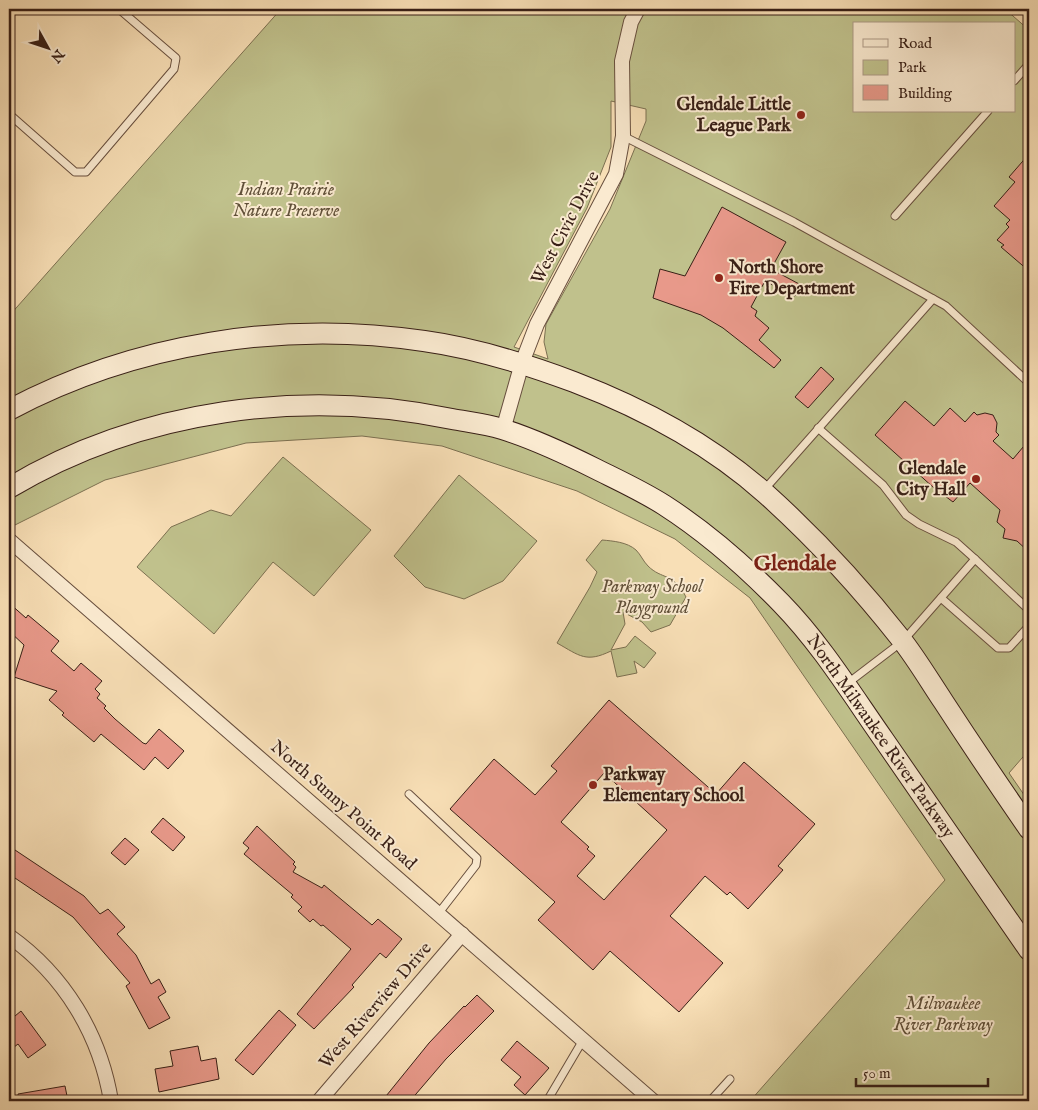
<svg xmlns="http://www.w3.org/2000/svg" width="1038" height="1110" font-family="'IM FELL English',serif">
<rect width="100%" height="100%" fill="#f8dfb6"/>
<filter id="stains"><feTurbulence type="fractalNoise" baseFrequency=".004" numOctaves="4"/><feColorMatrix values="0 0 0 0 .2 0 0 0 0 .09 0 0 0 0 .02 0 0 0 .5 -.17"/></filter>
<radialGradient id="worn" r=".72"><stop offset=".6" stop-color="#630" stop-opacity="0"/><stop offset="1" stop-color="#630" stop-opacity=".3"/></radialGradient>
<g fill="#c0c18c" stroke="#7c7051" fill-rule="evenodd">
<path d="M281 9H1005L1029 30V750L1009 773 1029 802V1101H750L945 880 750 598 675 539 577 491 442 446 362 436 246 443 105 480 9 528V316ZM854 24H1014V111H854ZM611 101 646 109V121L610 209 546 324 544 342 548 359 514 347 587 208 611 147Z"/>
<path d="M283 457 371 530 314 596 273 562 214 634 137 567 171 527 211 510 231 516Z"/>
<path d="M459 475 537 541 503 581 464 599 425 587 394 556Z"/>
<path d="M602 540C613 541 627 542 636 550 641 555 643 561 648 566 662 580 673 572 686 597L670 625 651 632 642 622 623 612 625 624 611 650 626 647 635 636 656 653 644 668 634 661 637 673 617 677 611 651C586 663 580 656 557 643L590 587 597 572 586 560Z"/>
</g>
<g fill="#e8998a" stroke="#381f16" fill-rule="evenodd">
<path d="M1029 154V271L1001 247 1004 245 997 240 1009 227 1006 224 1010 220 994 206 1015 182 1009 177Z"/>
<path d="M722 207 786 242 771 269 801 285 795 296 765 281 751 307 757 311 755 316 769 328 759 340 781 360 774 368 723 328 701 315 653 298 660 269 685 276Z"/>
<path d="M821 367 834 379 808 408 795 397Z"/>
<path d="M905 401 934 426 950 408 965 422 974 412 977 415 985 413 993 415 997 423 996 432 999 435 993 441 1013 459 1029 440V552L1017 541 1003 538 1005 529 997 522 1000 510 970 483 953 502 945 496 944 497 875 435Z"/>
<path d="M9 603 26 618 28 615 59 641 51 651 74 671 81 663 102 681 95 689 100 694 97 698 106 706 104 708 115 719 143 743 146 744 159 729 184 751 168 769 155 757 144 770 101 734 94 742 62 715 64 713 49 700 57 691 14 677 24 645 9 631Z"/>
<path d="M609 700 716 794 744 762 815 824 778 866 783 870 748 909 730 892 727 895 705 876 670 916 723 963 679 1012 610 951 593 970 538 920 555 902 450 809 494 759 535 795 557 771 551 766ZM604 773 667 830 604 900 577 876 595 856 587 849 589 847 561 822Z"/>
<path d="M163 818 185 837 173 851 151 832Z"/>
<path d="M257 826 295 862 293 864 296 867 293 872 322 888 324 885 372 925 378 919 402 939 386 958 380 953 352 985 354 987 314 1029 297 1014 351 949 323 925 321 926 313 919 310 922 298 911 302 907 291 897 293 895 244 854 249 848 243 843Z"/>
<path d="M125 838 139 850 125 865 111 853Z"/>
<path d="M9 846 84 896 100 914 108 909 125 927 117 934 136 955 151 984 159 979 166 992 158 997 170 1018 149 1029 126 986 130 983 73 917 9 874Z"/>
<path d="M477 995 494 1011 446 1059 410 1101H382L429 1043 464 1006 465 1007Z"/>
<path d="M279 1010 296 1025 253 1075 235 1060Z"/>
<path d="M21 1011 46 1045 28 1058 18 1044 9 1051V1021Z"/>
<path d="M517 1041 549 1068 525 1095 514 1085 521 1077 501 1060Z"/>
<path d="M198 1046 201 1061 216 1058 219 1079 159 1092 155 1069 173 1066 170 1051Z"/>
<path d="M65 1086 68 1101H19L18 1094Z"/>
</g>
<g fill="none" stroke-linecap="round" stroke-linejoin="round">
<g stroke="#684f3e" stroke-width="9">
<g id="lane">
<path d="M1014 81 1029 64"/>
<path d="M9 114 75 172H86L174 69 176 58 119 9"/>
<path d="M623 136 794 222 946 306 1029 383"/>
<path d="M895 216 988 111"/>
<path d="M818 428 883 485 906 515 919 524 956 542 975 559"/>
<path d="M764 490 933 299"/>
<path d="M941 598 998 648H1009L1029 626"/>
<path d="M848 683 903 641 975 559 1029 610"/>
<path d="M409 794 477 858 476 865 438 914"/>
<path d="M547 1101 583 1040"/>
<path d="M710 1101 730 1079"/>
</g>
</g>
<g stroke="#684f3e" stroke-width="16">
<g id="street">
<path d="M503 430 522 363 537 324 616 174 623 136 622 61 631 22 638 9"/>
<path d="M9 540 653 1101"/>
<path d="M9 936C64 975 100 1034 111 1101"/>
<path d="M319 1101 462 934"/>
</g>
</g>
<g stroke="#381f16" stroke-width="22">
<g id="secondary">
<path d="M9 410C135 343 284 320 424 341 475 348 526 364 574 382 642 408 711 445 766 494 815 538 860 587 901 639 916 658 929 680 943 701 971 744 1000 787 1029 829"/>
<path d="M9 488C141 409 303 388 452 419 468 422 486 424 502 429 534 439 566 454 596 469 618 480 642 491 664 505 706 532 745 566 781 603 821 644 851 693 884 740 932 810 981 880 1029 950"/>
</g>
</g>
<use href="#lane" stroke="#faead0" stroke-width="7"/>
<use href="#street" stroke="#faead0" stroke-width="14"/>
<use href="#secondary" stroke="#faead0" stroke-width="20"/>
</g>
<g fill="#8f2418" stroke="#faead0" stroke-width="2">
<circle cx="801" cy="115" r="5"/>
<circle cx="719" cy="278" r="5"/>
<circle cx="976" cy="479" r="5"/>
<circle cx="593" cy="785" r="5"/>
</g>
<g text-anchor="middle" dominant-baseline="central" stroke-width="4" stroke-linejoin="round" paint-order="stroke">
<g font-size="18" font-weight="bold" fill="#381f16" stroke="#faead0" text-anchor="end">
<text x="791" y="105">Glendale Little<tspan x="791" dy="21">League Park</tspan></text>
<text x="729" y="268" text-anchor="start">North Shore<tspan x="729" dy="21">Fire Department</tspan></text>
<text x="966" y="469">Glendale<tspan x="966" dy="21">City Hall</tspan></text>
<text x="603" y="775" text-anchor="start">Parkway<tspan x="603" dy="21">Elementary School</tspan></text>
</g>
<g font-size="18" font-style="italic" fill="#615039" stroke="#faead0">
<text x="286" y="190">Indian Prairie<tspan x="286" dy="21">Nature Preserve</tspan></text>
<text x="652" y="587">Parkway School<tspan x="652" dy="21">Playground</tspan></text>
<text x="943" y="1004">Milwaukee<tspan x="943" dy="21">River Parkway</tspan></text>
</g>
<g font-size="18" fill="#381f16" stroke="#faead0">
<text transform="translate(566 228) rotate(-62)">West Civic Drive</text>
<text transform="translate(880 737) rotate(55)">North Milwaukee River Parkway</text>
<text transform="translate(343 806) rotate(41)">North Sunny Point Road</text>
<text transform="translate(376 1006) rotate(-49)">West Riverview Drive</text>
</g>
<g font-size="22" font-weight="bold" fill="#7a1f14" stroke="#faead0">
<text x="795" y="564">Glendale</text>
</g>
</g>
<rect width="1038" height="1110" fill="none" stroke="#f8dfb6" stroke-width="30"/>
<rect x="10" y="10" width="1018" height="1090" fill="none" stroke="#381f16" stroke-width="2.5"/>
<rect x="15" y="15" width="1008" height="1080" fill="none" stroke="#381f16"/>
<rect x="853" y="22" width="162" height="90" fill="#faead0" stroke="#ac9986"/>
<rect x="863" y="39" width="25" height="8" fill="#faead0" stroke="#ac9986"/>
<text x="898" y="48" font-size="15" fill="#381f16">Road</text>
<rect x="863" y="60" width="25" height="15" fill="#c0c18c" stroke="#ac9986"/>
<text x="898" y="72" font-size="15" fill="#381f16">Park</text>
<rect x="863" y="85" width="25" height="15" fill="#e8998a" stroke="#ac9986"/>
<text x="898" y="98" font-size="15" fill="#381f16">Building</text>
<g transform="translate(48 48) rotate(130)" stroke="#faead0" stroke-width="4" paint-order="stroke">
<path d="M0-4L9 19L0 12L-9 19Z" fill="#381f16"/>
<text y="-8" font-size="14" font-weight="bold" text-anchor="middle" fill="#381f16">N</text>
</g>
<path d="M856 1078v8h132v-8" fill="none" stroke="#381f16" stroke-width="2.5"/>
<text x="863" y="1078" font-size="15" fill="#381f16" stroke="#faead0" stroke-width="4" paint-order="stroke">50 m</text>
<rect width="100%" height="100%" filter="url(#stains)"/>
<rect width="100%" height="100%" fill="url(#worn)"/>
</svg>
